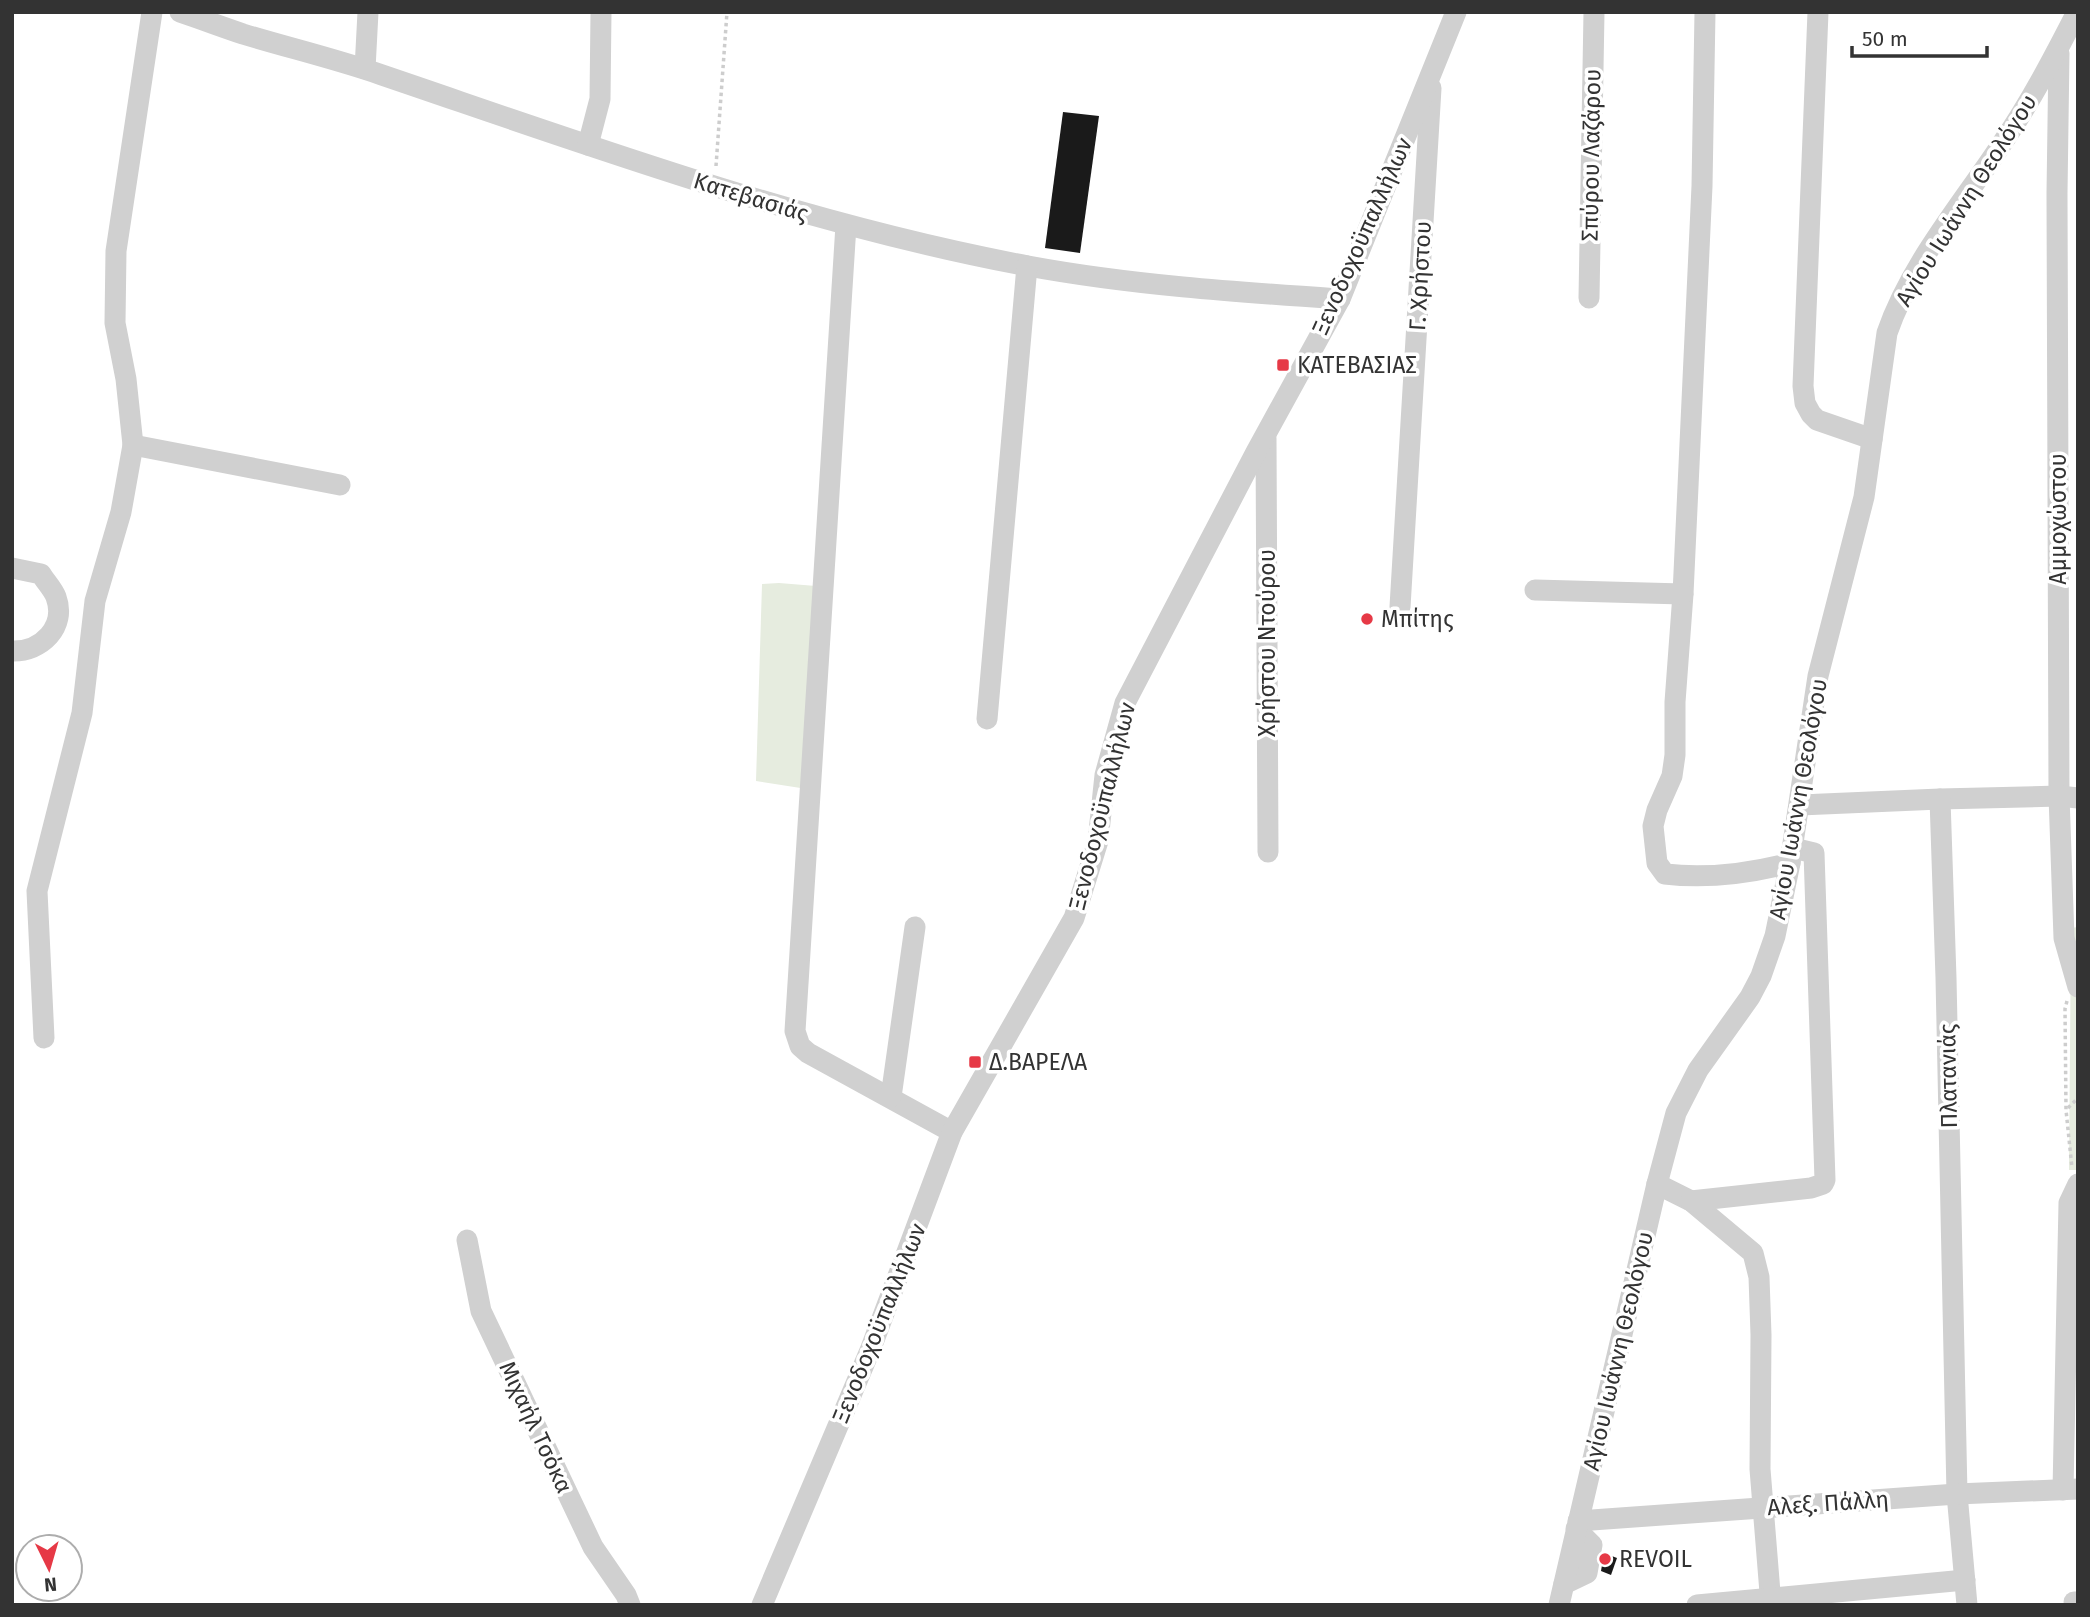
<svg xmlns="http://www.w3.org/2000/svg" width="2090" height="1617" font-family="'Fira Sans',sans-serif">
<rect width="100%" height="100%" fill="#fff"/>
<g fill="#e6ecdf">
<path d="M779 583 816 586 807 789 756 781 762 584Z"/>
<path d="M2078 927V1170H2069L2071 928Z"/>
</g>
<g fill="#1a1a1a">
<path d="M1063 112 1099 116 1080 253 1045 248Z"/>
<path d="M1604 1553 1617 1558 1611 1575 1601 1571Z"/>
</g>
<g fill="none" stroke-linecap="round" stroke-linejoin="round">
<g stroke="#cdcdcd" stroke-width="3.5" stroke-dasharray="3.5 3.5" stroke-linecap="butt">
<path d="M716 166 727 12"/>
<path d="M2067 1001 2065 1009 2066 1110 2072 1168"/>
<path d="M2068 1108 2078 1098"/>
</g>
<g stroke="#d0d0d0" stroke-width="21">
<path d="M180 12C201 19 222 27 243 34 289 48 336 59 382 75 594 147 807 225 1028 266 1131 285 1236 292 1340 299"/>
<path d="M1705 12 1702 186 1683 594 1675 702V755L1672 776 1657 810 1653 826 1657 863 1665 874C1706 879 1751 873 1790 863"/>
<path d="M1818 12 1803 386 1805 403 1811 414 1817 420 1872 439"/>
<path d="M2059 53 2057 193 2059 796 2064 938 2078 987"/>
<path d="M365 69 368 12"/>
<path d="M588 145 600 99 601 12"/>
<path d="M846 225 795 1031 800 1046 808 1053 952 1132"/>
<path d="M1589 298 1594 12"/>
<path d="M1266 438 1268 852"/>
<path d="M133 445 340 485"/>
<path d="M12 568 41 574C45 581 53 589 56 597 67 627 41 652 12 651"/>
<path d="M1535 590 1683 594"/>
<path d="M1400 607 1431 88"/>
<path d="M987 719 1027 266"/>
<path d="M1940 799 2059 796 2078 798"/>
<path d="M1800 805 1940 799 1946 978 1957 1494 1967 1605"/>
<path d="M44 1038 37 891 82 713 95 601 121 512 133 445 126 379 115 323 116 251 152 12"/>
<path d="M891 1097 915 927"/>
<path d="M1657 1184 1691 1201 1753 1253 1759 1277 1761 1335 1760 1469 1771 1605"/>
<path d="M1691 1201 1811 1188 1823 1184 1825 1180 1814 853 1793 848"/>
<path d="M467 1240 481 1311 593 1547 626 1595 630 1605"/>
<path d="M2063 1490 2069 1203 2078 1184"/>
<path d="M1578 1521 1957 1494 2078 1489"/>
<path d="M1564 1584 1587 1573 1592 1545 1576 1529"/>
<path d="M2074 1602H2078"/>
<path d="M762 1605 871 1348 952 1132 1074 918 1098 841 1105 775 1125 703 1256 452 1340 299 1456 12"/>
<path d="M1559 1605 1657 1184 1676 1113 1698 1070 1750 997 1761 976 1775 936 1790 863 1818 676 1864 497 1887 333C1911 263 1963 203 2003 142 2031 101 2054 57 2077 12"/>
<path d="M1697 1605 1965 1580"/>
</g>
</g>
<g fill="#e63946" stroke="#fff" stroke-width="2.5">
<rect x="1276" y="358" width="14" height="14" rx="3.5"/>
<circle cx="1367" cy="619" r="7"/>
<rect x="968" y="1055" width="14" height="14" rx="3.5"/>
<circle cx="1605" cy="1559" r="7"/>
</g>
<g text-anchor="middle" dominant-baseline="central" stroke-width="7" stroke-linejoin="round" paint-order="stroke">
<g font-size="23" fill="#333" stroke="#fff">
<text transform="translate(1591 155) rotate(-89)">Σπύρου Λαζάρου</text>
<text transform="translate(751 197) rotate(17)">Κατεβασιάς</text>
<text transform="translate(1966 200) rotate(-58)">Αγίου Ιωάννη Θεολόγου</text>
<text transform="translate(1362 236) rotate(-66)">Ξενοδοχοϋπαλλήλων</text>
<text transform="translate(1420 276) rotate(-87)">Γ. Χρήστου</text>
<text transform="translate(2058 519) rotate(-90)">Αμμοχώστου</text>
<text transform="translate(1267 643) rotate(-90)">Χρήστου Ντούρου</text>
<text transform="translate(1798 799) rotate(-80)">Αγίου Ιωάννη Θεολόγου</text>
<text transform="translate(1102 806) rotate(-76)">Ξενοδοχοϋπαλλήλων</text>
<text transform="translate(1948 1076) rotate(-91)">Πλατανιάς</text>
<text transform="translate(879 1323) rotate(-68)">Ξενοδοχοϋπαλλήλων</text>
<text transform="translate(1618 1351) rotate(-77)">Αγίου Ιωάννη Θεολόγου</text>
<text transform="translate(536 1427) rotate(65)">Μιχαήλ Τσόκα</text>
<text transform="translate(1828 1503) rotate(-4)">Αλεξ. Πάλλη</text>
</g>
<g font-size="23" fill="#333" stroke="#fff" text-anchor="start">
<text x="1297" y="365">ΚΑΤΕΒΑΣΙΑΣ</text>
<text x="1381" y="619">Μπίτης</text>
<text x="989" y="1062">Δ.ΒΑΡΕΛΑ</text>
<text x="1619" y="1559">REVOIL</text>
</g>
</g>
<rect width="2090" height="1617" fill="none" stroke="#333333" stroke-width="28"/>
<g transform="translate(49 1568) rotate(175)"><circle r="33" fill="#ffffff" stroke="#adadad" stroke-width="2"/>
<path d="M0-5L12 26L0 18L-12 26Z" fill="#e63946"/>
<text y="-10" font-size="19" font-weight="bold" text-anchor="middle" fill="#333333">N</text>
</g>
<path d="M1852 46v10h135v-10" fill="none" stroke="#333333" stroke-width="3.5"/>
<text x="1862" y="46" font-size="21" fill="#333333" stroke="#ffffff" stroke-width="5" paint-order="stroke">50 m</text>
</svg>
